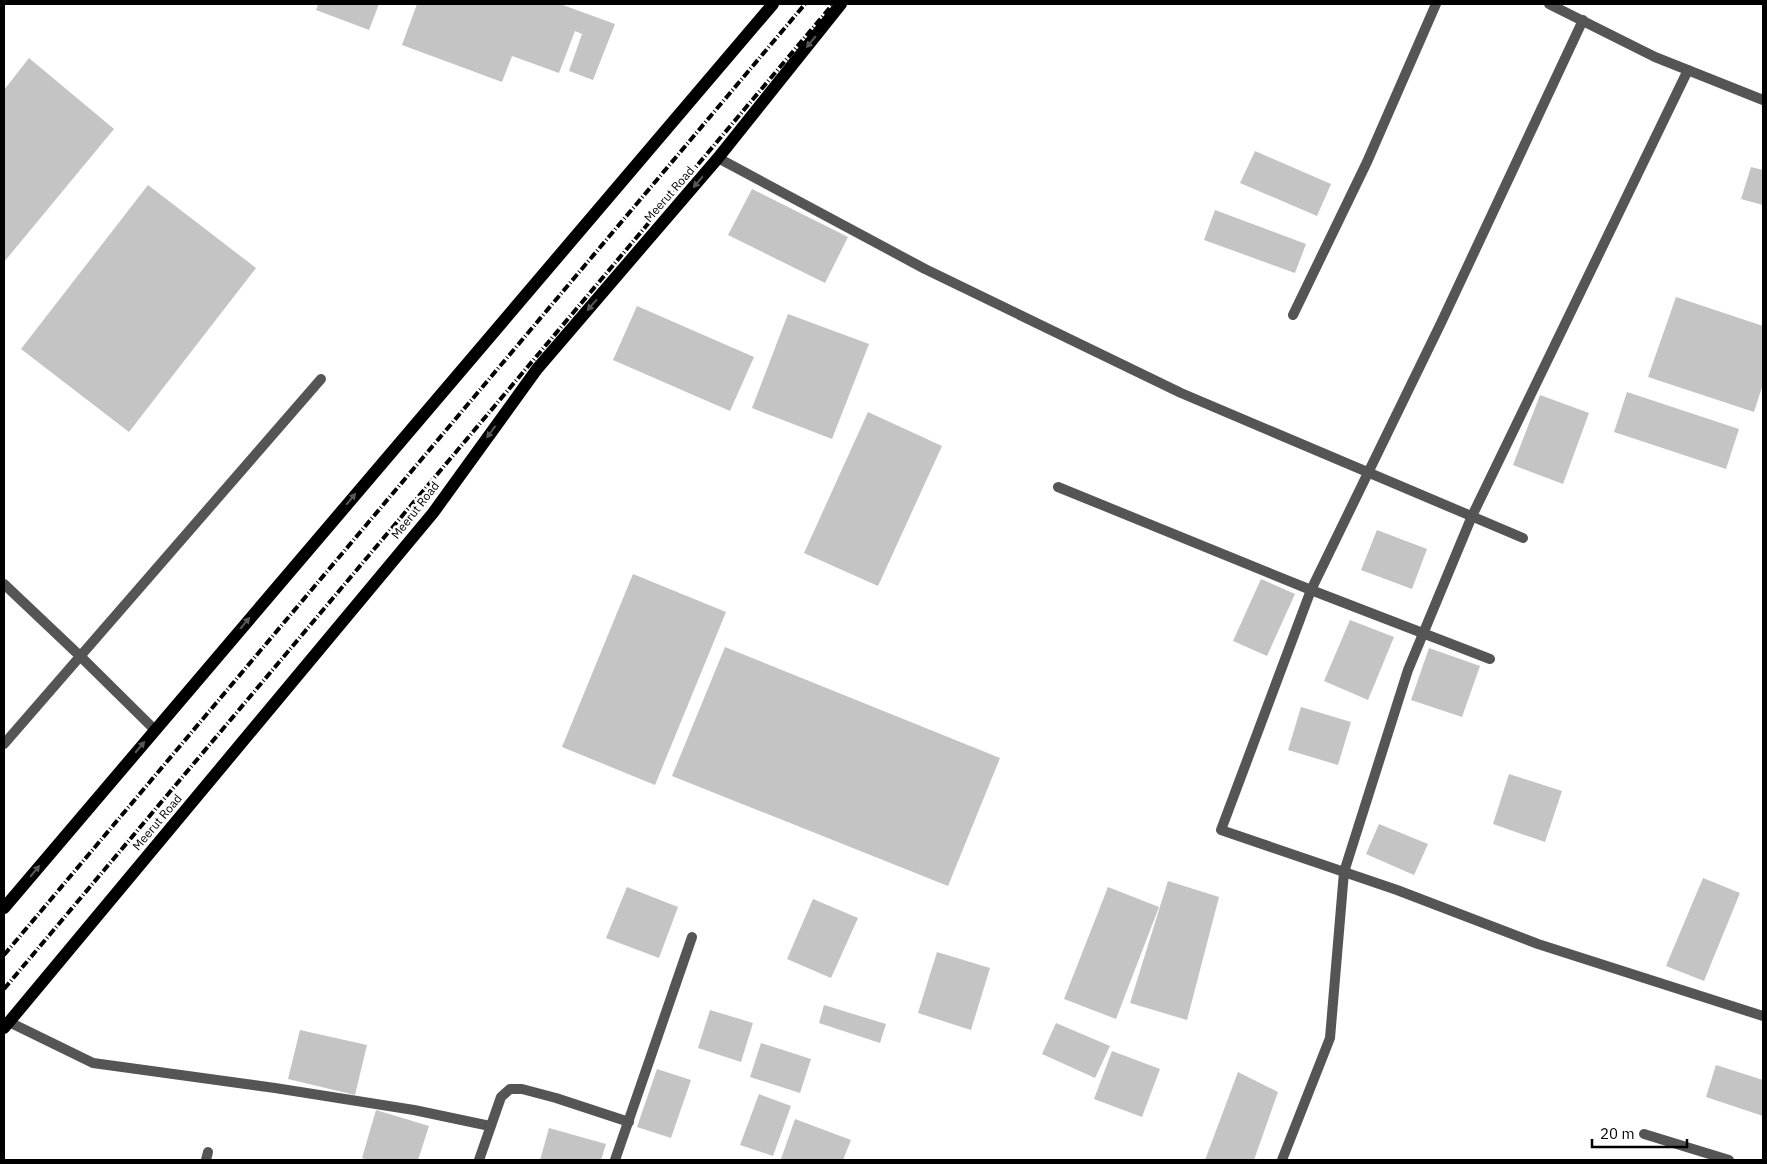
<svg xmlns="http://www.w3.org/2000/svg" width="1767" height="1164" font-family="'IBM Plex Sans',sans-serif">
<rect width="100%" height="100%" fill="#fff"/>
<g fill="#c4c4c4">
<path d="M318 4H379L369 30 316 10Z"/>
<path d="M417 4H560L615 24 593 80 569 71 582 34 575 31 559 73 512 56 502 82 402 45Z"/>
<path d="M29 58 114 129 4 262V90Z"/>
<path d="M1255 151 1331 184 1317 216 1240 183Z"/>
<path d="M1751 167 1763 170V205L1741 199Z"/>
<path d="M148 185 256 268 129 432 21 349Z"/>
<path d="M752 189 848 237 825 283 728 235Z"/>
<path d="M1215 210 1306 244 1295 273 1204 240Z"/>
<path d="M1676 297 1763 326V384L1754 412 1648 377Z"/>
<path d="M637 306 754 357 730 411 613 360Z"/>
<path d="M788 314 869 344 832 439 752 408Z"/>
<path d="M1627 392 1739 429 1726 469 1614 432Z"/>
<path d="M1540 395 1589 413 1563 484 1513 465Z"/>
<path d="M868 412 942 446 878 586 804 553Z"/>
<path d="M1377 530 1427 549 1412 589 1361 570Z"/>
<path d="M633 574 726 612 655 785 562 747Z"/>
<path d="M1261 579 1295 594 1267 656 1233 641Z"/>
<path d="M1350 620 1394 637 1368 700 1324 681Z"/>
<path d="M725 647 1000 758 948 886 672 776Z"/>
<path d="M1429 648 1480 666 1462 717 1411 700Z"/>
<path d="M1301 707 1351 722 1338 765 1288 750Z"/>
<path d="M1509 774 1562 791 1545 842 1493 824Z"/>
<path d="M1379 824 1428 844 1414 875 1366 854Z"/>
<path d="M1703 878 1740 893 1704 981 1666 966Z"/>
<path d="M1168 881 1219 897 1187 1020 1130 1003Z"/>
<path d="M627 887 678 907 659 958 606 938Z"/>
<path d="M1108 887 1159 907 1116 1019 1064 999Z"/>
<path d="M813 899 858 918 831 978 787 959Z"/>
<path d="M937 952 990 968 971 1030 918 1013Z"/>
<path d="M824 1005 886 1024 880 1043 819 1023Z"/>
<path d="M710 1010 753 1023 741 1062 698 1048Z"/>
<path d="M1056 1023 1110 1046 1095 1078 1042 1054Z"/>
<path d="M300 1030 367 1045 355 1095 288 1079Z"/>
<path d="M761 1043 811 1059 800 1093 750 1077Z"/>
<path d="M1112 1051 1160 1069 1142 1117 1094 1099Z"/>
<path d="M1716 1065 1763 1080V1116L1706 1097Z"/>
<path d="M657 1069 691 1080 671 1138 637 1127Z"/>
<path d="M1238 1072 1278 1092 1254 1160H1205Z"/>
<path d="M759 1094 791 1106 773 1156 740 1145Z"/>
<path d="M376 1110 429 1126 418 1160H369L362 1158Z"/>
<path d="M795 1119 851 1140 843 1160H784L781 1159Z"/>
<path d="M549 1128 606 1144 601 1160H540Z"/>
</g>
<g fill="none" stroke-linecap="round" stroke-linejoin="round">
<g stroke="#555" stroke-width="10">
<path d="M1293 315 1367 162 1436 4"/>
<path d="M4 584 80 656 155 730"/>
<path d="M4 744 321 379"/>
</g>
<g stroke="#555" stroke-width="10">
<path d="M1549 4 1655 57 1763 100"/>
<path d="M1583 20 1441 323 1311 590 1221 830 1397 890 1538 944 1763 1016"/>
<path d="M718 158 925 269 1181 393 1523 538"/>
<path d="M1058 487 1311 590 1490 659"/>
<path d="M9 1022 93 1063 275 1088 414 1110 490 1126"/>
<path d="M1644 1134 1729 1160"/>
<path d="M206 1160 208 1152"/>
<path d="M479 1160 501 1097 510 1089H522L556 1098 629 1122"/>
<path d="M615 1160 692 937"/>
<path d="M1282 1160 1330 1038 1344 872 1408 670 1472 516 1688 70"/>
</g>
<g stroke="#000" stroke-width="12">
<path d="M4 908 773 4"/>
<path d="M4 1028 433 513 537 369 718 158 841 4"/>
</g>
<g stroke="#000" stroke-width="4" stroke-dasharray="8 2.5 1 2.5" stroke-linecap="butt">
<path d="M4 955 805 4"/>
<path d="M4 989 833 4"/>
</g>
</g>
<defs><path id="oneway-solid" d="M-6-.8H1V-3.2L6.5 0L1 3.2V.8H-6Z" transform="scale(1.25)"/></defs>
<g fill="#595959">
<use href="#oneway-solid" transform="translate(811 42) rotate(129)"/>
<use href="#oneway-solid" transform="translate(698 182) rotate(131)"/>
<use href="#oneway-solid" transform="translate(592 305) rotate(131)"/>
<use href="#oneway-solid" transform="translate(491 432) rotate(126)"/>
<use href="#oneway-solid" transform="translate(351 499) rotate(-50)"/>
<use href="#oneway-solid" transform="translate(245 623) rotate(-50)"/>
<use href="#oneway-solid" transform="translate(140 747) rotate(-50)"/>
<use href="#oneway-solid" transform="translate(35 871) rotate(-50)"/>
</g>
<g text-anchor="middle" dominant-baseline="central" stroke-width="5" stroke-linejoin="round" paint-order="stroke">
<g font-size="12" fill="#000" stroke="#fff">
<text transform="translate(669 194) rotate(-49)">Meerut Road</text>
<text transform="translate(415 510) rotate(-52)">Meerut Road</text>
<text transform="translate(157 822) rotate(-50)">Meerut Road</text>
</g>
</g>
<rect width="1767" height="1164" fill="none" stroke="#000000" stroke-width="10"/>
<path d="M1592 1139v8h95v-8" fill="none" stroke="#000000" stroke-width="2.5"/>
<text x="1600" y="1139" font-size="15" fill="#000000" stroke="#ffffff" stroke-width="4" paint-order="stroke">20 m</text>
</svg>
